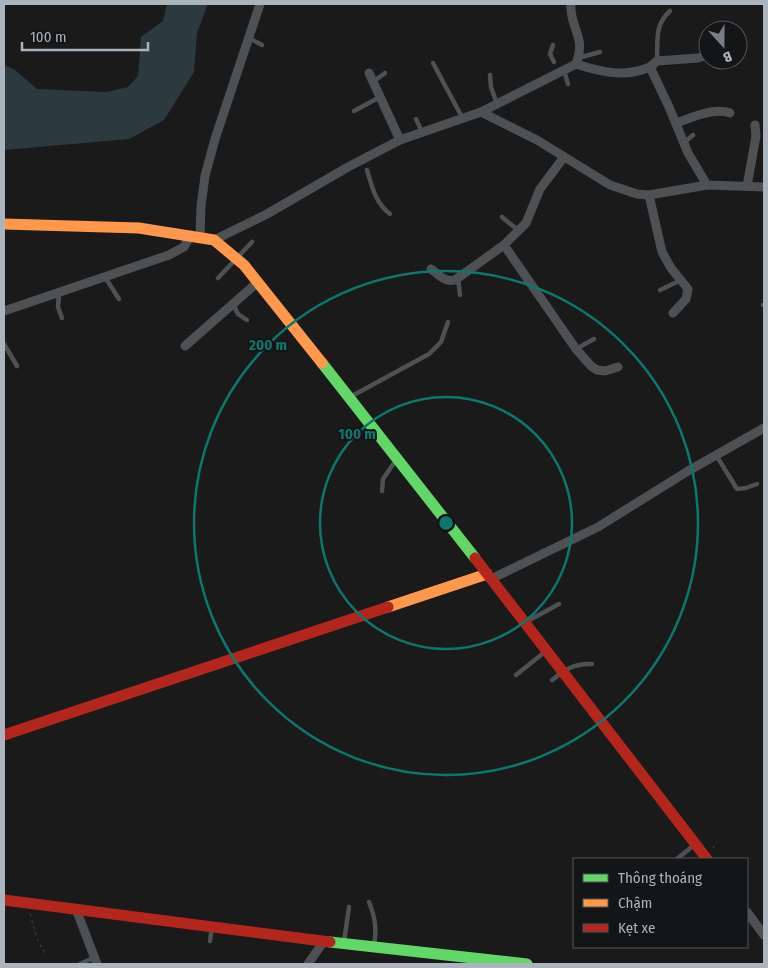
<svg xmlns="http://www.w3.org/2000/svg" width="768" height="968" font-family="'Fira Sans Condensed',sans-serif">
<rect width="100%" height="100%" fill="#1a1a1b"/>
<path fill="#2c393e" d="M167 4H208L197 33 194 72 164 120 129 139 4 150V65L15 70 37 89 106 92 128 87 138 76 141 37 163 21Z"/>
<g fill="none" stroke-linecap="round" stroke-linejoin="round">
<g stroke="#4a4c4e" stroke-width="1" stroke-dasharray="2.5 4" stroke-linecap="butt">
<path d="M713 848 717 842"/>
<path d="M30 914 38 941 46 955"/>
</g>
<g stroke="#4e5154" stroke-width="4.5">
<path d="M249 38 262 45"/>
<path d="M553 45 550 54 554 62"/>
<path d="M578 58 600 52"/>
<path d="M657 61C658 41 654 25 670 11"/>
<path d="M433 63 463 119"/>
<path d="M564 70 568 84"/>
<path d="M490 75 491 87 497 104"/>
<path d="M373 82 385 73"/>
<path d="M354 111 380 97"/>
<path d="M416 119 422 132"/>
<path d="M684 143 693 135"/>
<path d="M367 170C372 186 375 203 390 214"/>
<path d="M502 217 519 231"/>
<path d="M105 277 119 299"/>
<path d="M218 278 252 242"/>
<path d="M458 278 460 295"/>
<path d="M660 290 681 280"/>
<path d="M59 293 58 307 62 318"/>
<path d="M233 304 238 314 247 320"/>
<path d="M763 305H764"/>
<path d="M4 344 17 366"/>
<path d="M576 349 594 339"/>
<path d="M350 397 429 354 441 342 448 322"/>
<path d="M716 455 737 489 746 488 757 484"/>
<path d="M382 491 383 479 396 460"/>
<path d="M526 622 559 604"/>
<path d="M516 675 546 651"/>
<path d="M552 680C565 670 574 663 592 664"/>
<path d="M677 859 694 845"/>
<path d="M369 902C375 917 377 929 374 945"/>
<path d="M210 941 212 927"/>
<path d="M344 942 349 907"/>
<path d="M80 964 95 957"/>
</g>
<g stroke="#4e5154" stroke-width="9">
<path d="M576 64C601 72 624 78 650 67L669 107 688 153 707 185"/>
<path d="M650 67 657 61 698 58 708 55"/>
<path d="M369 73 400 140"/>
<path d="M481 112 537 140 610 185 637 194 649 195 707 185 764 187"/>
<path d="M676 123C691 118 714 107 730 113"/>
<path d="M747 186 756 136 755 125"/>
<path d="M649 195 662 252 671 268 688 289 686 299 673 313"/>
<path d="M200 237 201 206 205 176 215 139 260 4"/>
<path d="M214 240 267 214 348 167 400 140 481 112 576 64C587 36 569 28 571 4"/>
<path d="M504 245 576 349 591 366 597 370 605 371 618 367"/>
<path d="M431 269C438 274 445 283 455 280L504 245 526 223 540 189 564 157"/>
<path d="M4 311 169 255 184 247 191 235"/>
<path d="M185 346 258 282"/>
<path d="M491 579 598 527 688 471 764 428"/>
<path d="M76 909 97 964"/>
<path d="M747 912 764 935"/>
<path d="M308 964 324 941"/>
</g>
<g stroke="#63d668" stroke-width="11">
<path d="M322 363 475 558"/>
<path d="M330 942 527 964"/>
</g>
<g stroke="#ff974d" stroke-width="11">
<path d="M4 224 139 228 214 240 244 265 322 363"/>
<path d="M388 607 487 574"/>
</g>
<g stroke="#b3261e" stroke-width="11">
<path d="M475 558 707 859"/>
<path d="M4 735 388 607"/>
<path d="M4 900 330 942"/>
</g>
</g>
<g fill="none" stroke="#0f766e" stroke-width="2.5">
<circle cx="446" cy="523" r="126"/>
<circle cx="446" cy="523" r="252"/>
</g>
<circle cx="446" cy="523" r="8" fill="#0f766e" stroke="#141517" stroke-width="2.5"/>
<g font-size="15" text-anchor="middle" font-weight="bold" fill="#0f766e" stroke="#141517" stroke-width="4" stroke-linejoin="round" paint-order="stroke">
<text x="268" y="350">200 m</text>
<text x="357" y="439">100 m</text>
</g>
<rect width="768" height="968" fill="none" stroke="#abb3bc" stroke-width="10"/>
<rect x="573" y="858" width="175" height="90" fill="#141517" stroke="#505459"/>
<rect x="583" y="874" width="25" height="8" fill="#63d668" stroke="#505459"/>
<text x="618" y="883" font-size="15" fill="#abb3bc">Thông thoáng</text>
<rect x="583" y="899" width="25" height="8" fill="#ff974d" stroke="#505459"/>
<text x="618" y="908" font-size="15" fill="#abb3bc">Chậm</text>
<rect x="583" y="924" width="25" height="8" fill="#b3261e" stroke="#505459"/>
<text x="618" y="933" font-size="15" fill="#abb3bc">Kẹt xe</text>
<g transform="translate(723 45) rotate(159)"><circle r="24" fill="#141517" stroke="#505459"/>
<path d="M0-4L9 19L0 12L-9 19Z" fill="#787d84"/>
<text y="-8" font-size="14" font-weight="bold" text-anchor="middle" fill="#abb3bc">B</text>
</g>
<path d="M22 42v8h126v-8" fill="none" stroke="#abb3bc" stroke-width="2.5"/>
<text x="30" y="42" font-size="15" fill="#abb3bc" stroke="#141517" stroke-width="4" paint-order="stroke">100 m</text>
</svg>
